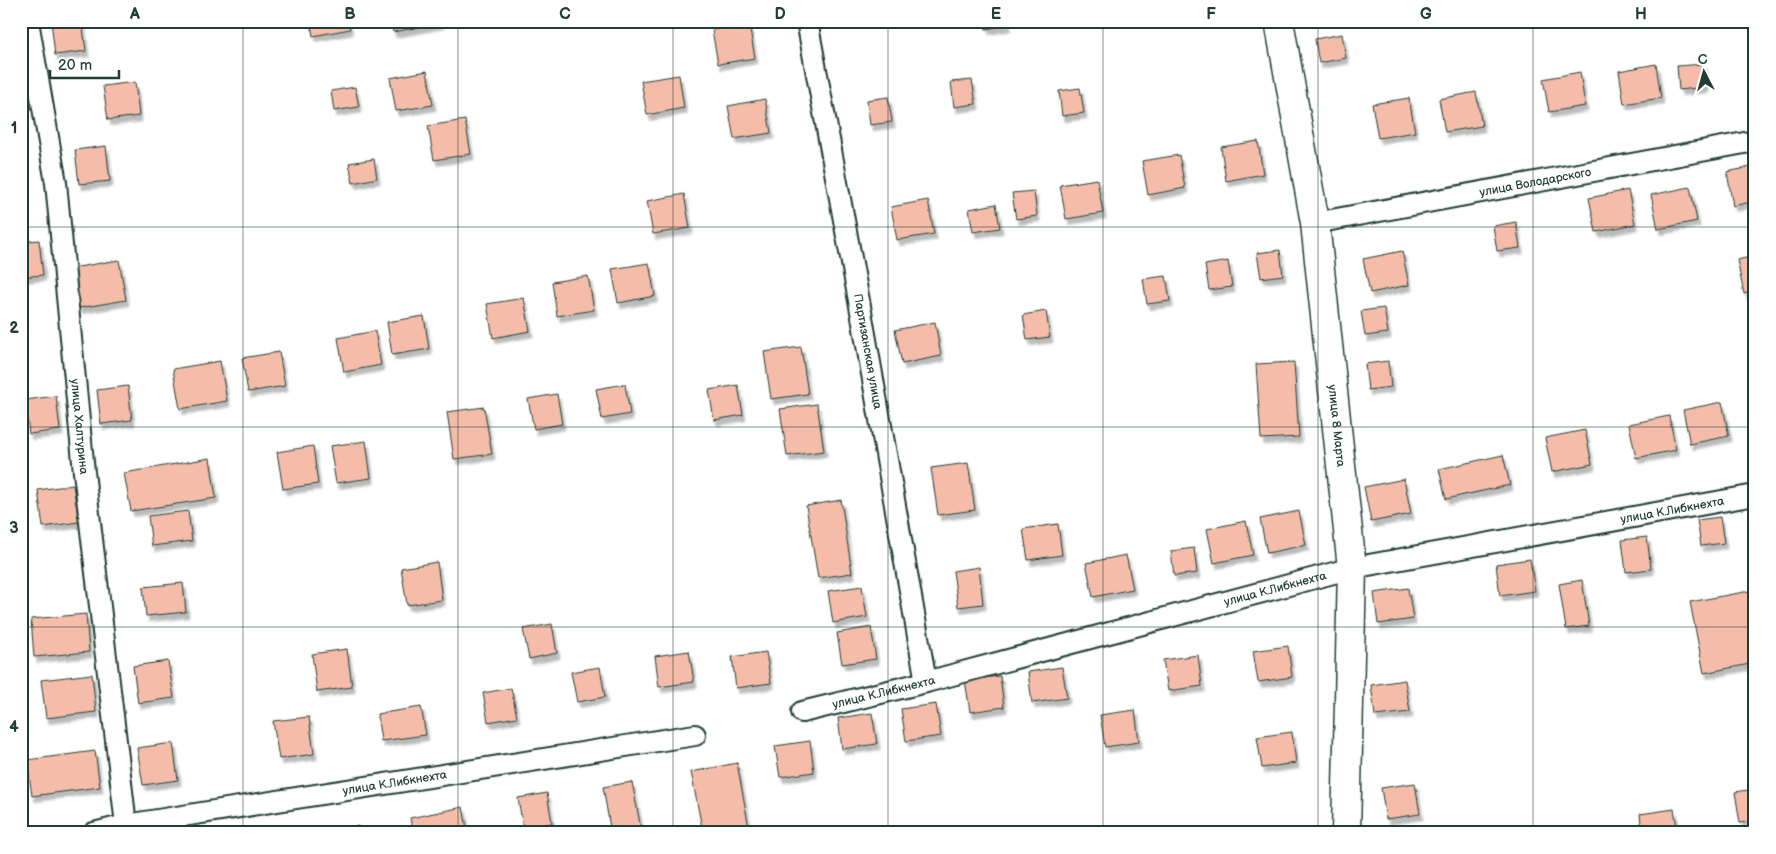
<svg xmlns="http://www.w3.org/2000/svg" width="1776" height="854" font-family="'Balsamiq Sans',sans-serif">
<defs>
<filter id="shadow"><feDropShadow dx="3" dy="5.5" stdDeviation="1" flood-color="#0004"/></filter>
</defs>
<rect width="100%" height="100%" fill="#fff"/>
<filter id="ink" filterUnits="userSpaceOnUse"><feTurbulence type="fractalNoise" baseFrequency=".02" numOctaves="2"/><feDisplacementMap in="SourceGraphic" scale="10" xChannelSelector="R" yChannelSelector="G"/><feConvolveMatrix kernelMatrix="1 2 1 2 8 2 1 2 1" color-interpolation-filters="sRGB"/></filter>
<g filter="url(#ink)">
<g fill="#f5bda9" stroke="#1f3d34" filter="url(#shadow)">
<path d="M51 21H82L86 51 55 55Z"/>
<path d="M310 21H348L350 29 313 36Z"/>
<path d="M391 21H440L441 23 393 32Z"/>
<path d="M984 21H1007L1008 25 986 29Z"/>
<path d="M749 24 755 58 718 64 712 30Z"/>
<path d="M1342 34 1346 58 1319 63 1315 39Z"/>
<path d="M1656 64 1661 98 1624 104 1619 71Z"/>
<path d="M1704 64 1706 87 1679 90 1677 66Z"/>
<path d="M427 71 433 105 396 111 390 78Z"/>
<path d="M1580 72 1585 106 1549 112 1543 79Z"/>
<path d="M679 75 684 108 647 115 641 81Z"/>
<path d="M972 80 976 104 954 107 951 82Z"/>
<path d="M135 82 139 116 108 120 103 86Z"/>
<path d="M355 87 359 107 334 111 331 91Z"/>
<path d="M1080 88 1084 113 1062 116 1059 91Z"/>
<path d="M1476 92 1482 126 1445 132 1439 99Z"/>
<path d="M888 97 892 122 870 125 867 100Z"/>
<path d="M1409 98 1415 132 1378 138 1372 104Z"/>
<path d="M765 99 771 133 734 139 728 106Z"/>
<path d="M465 120 471 154 434 160 428 126Z"/>
<path d="M1258 141 1263 174 1226 181 1221 147Z"/>
<path d="M106 146 110 181 79 184 75 150Z"/>
<path d="M1179 155 1185 188 1148 195 1142 161Z"/>
<path d="M374 159 377 178 353 183 349 163Z"/>
<path d="M1755 166V201L1733 206 1727 172Z"/>
<path d="M1097 179 1103 213 1066 219 1060 185Z"/>
<path d="M1690 187 1697 221 1658 229 1651 195Z"/>
<path d="M1628 190 1635 224 1596 232 1589 198Z"/>
<path d="M1034 191 1037 216 1016 219 1012 193Z"/>
<path d="M684 194 690 228 653 234 647 201Z"/>
<path d="M928 200 934 234 897 240 891 207Z"/>
<path d="M996 204 1000 228 973 232 969 209Z"/>
<path d="M1516 222 1520 248 1497 251 1493 226Z"/>
<path d="M39 240 43 275 21 277V242Z"/>
<path d="M1280 250 1283 275 1261 278 1257 253Z"/>
<path d="M1402 251 1409 285 1370 293 1363 259Z"/>
<path d="M1755 256V291L1744 294 1737 260Z"/>
<path d="M119 260 126 300 79 308 72 268Z"/>
<path d="M1228 261 1232 287 1209 290 1205 265Z"/>
<path d="M649 263 655 296 618 303 612 269Z"/>
<path d="M588 276 594 310 557 316 552 282Z"/>
<path d="M1166 276 1170 301 1147 304 1143 279Z"/>
<path d="M524 298 530 331 493 338 487 304Z"/>
<path d="M1384 308 1388 333 1365 336 1361 311Z"/>
<path d="M1046 311 1050 337 1027 340 1023 315Z"/>
<path d="M424 316 429 349 392 355 387 322Z"/>
<path d="M935 322 941 356 902 364 895 330Z"/>
<path d="M375 331 381 365 344 372 338 338Z"/>
<path d="M801 347 808 394 771 399 764 352Z"/>
<path d="M279 352 285 386 248 392 242 358Z"/>
<path d="M220 361 227 401 180 409 173 369Z"/>
<path d="M1388 361 1391 387 1368 390 1365 364Z"/>
<path d="M1294 362 1299 437 1261 439 1256 364Z"/>
<path d="M625 384 630 414 602 419 596 389Z"/>
<path d="M738 385 743 415 714 420 709 390Z"/>
<path d="M128 386 132 420 101 424 97 390Z"/>
<path d="M557 394 562 424 534 429 528 399Z"/>
<path d="M56 396 60 430 29 434 25 400Z"/>
<path d="M1722 402 1729 436 1690 444 1683 410Z"/>
<path d="M817 404 824 451 787 456 780 409Z"/>
<path d="M484 407 492 454 454 459 447 412Z"/>
<path d="M1669 416 1676 450 1636 458 1629 424Z"/>
<path d="M1585 430 1592 464 1552 472 1545 438Z"/>
<path d="M366 441 371 478 336 483 330 446Z"/>
<path d="M313 446 318 484 283 489 277 452Z"/>
<path d="M1503 455 1510 485 1446 499 1439 469Z"/>
<path d="M210 458 216 498 131 511 124 473Z"/>
<path d="M968 463 975 510 938 515 931 468Z"/>
<path d="M1404 479 1411 514 1371 522 1364 487Z"/>
<path d="M73 485 79 522 43 527 38 490Z"/>
<path d="M841 500 852 573 818 578 806 506Z"/>
<path d="M188 511 192 541 152 546 148 516Z"/>
<path d="M1299 511 1306 545 1267 553 1260 519Z"/>
<path d="M1720 517 1724 543 1701 546 1697 520Z"/>
<path d="M1246 521 1253 555 1214 563 1207 529Z"/>
<path d="M1058 524 1062 555 1028 560 1023 529Z"/>
<path d="M1647 537 1651 569 1626 572 1622 540Z"/>
<path d="M1194 548 1197 573 1174 576 1171 551Z"/>
<path d="M1126 555 1133 589 1093 597 1086 563Z"/>
<path d="M1530 559 1535 591 1500 596 1496 564Z"/>
<path d="M437 562 442 600 407 605 401 568Z"/>
<path d="M979 567 983 604 958 607 953 571Z"/>
<path d="M1582 580 1589 626 1566 629 1559 584Z"/>
<path d="M183 583 186 612 146 616 143 587Z"/>
<path d="M862 586 867 617 833 623 828 591Z"/>
<path d="M1408 588 1413 619 1378 624 1374 593Z"/>
<path d="M1755 590V663L1704 673 1690 602Z"/>
<path d="M86 614 89 652 34 657 31 619Z"/>
<path d="M552 624 557 653 529 659 523 629Z"/>
<path d="M871 627 876 659 842 664 837 633Z"/>
<path d="M1288 646 1292 677 1258 682 1253 651Z"/>
<path d="M347 649 352 687 317 692 312 654Z"/>
<path d="M689 651 694 682 659 687 655 656Z"/>
<path d="M766 652 771 683 736 688 732 657Z"/>
<path d="M1198 655 1202 686 1168 691 1163 660Z"/>
<path d="M168 661 174 698 138 703 133 666Z"/>
<path d="M600 667 605 697 577 702 571 672Z"/>
<path d="M1062 667 1067 698 1032 703 1028 672Z"/>
<path d="M92 674 96 712 46 718 41 680Z"/>
<path d="M1000 676 1004 707 970 712 965 680Z"/>
<path d="M1405 680 1410 712 1375 716 1371 685Z"/>
<path d="M511 688 517 717 488 722 483 693Z"/>
<path d="M936 704 941 736 906 741 901 709Z"/>
<path d="M421 707 426 735 381 741 377 714Z"/>
<path d="M1135 710 1139 742 1105 747 1100 715Z"/>
<path d="M872 713 877 744 842 749 838 718Z"/>
<path d="M309 717 314 754 279 759 273 721Z"/>
<path d="M1292 732 1296 763 1262 768 1257 737Z"/>
<path d="M810 741 814 772 780 777 775 746Z"/>
<path d="M173 743 178 780 143 785 137 748Z"/>
<path d="M95 751 100 787 32 796 27 760Z"/>
<path d="M737 763 750 833H703L691 772Z"/>
<path d="M632 782 641 829 611 833 603 787Z"/>
<path d="M1415 783 1420 814 1386 819 1381 788Z"/>
<path d="M1755 789V821L1740 823 1735 792Z"/>
<path d="M547 793 552 823 523 828 518 798Z"/>
<path d="M463 807 468 833H413L410 818Z"/>
<path d="M1674 809 1678 833H1642L1640 814Z"/>
<path d="M358 826 360 833H328Z"/>
</g>
<g fill="none" stroke-linecap="round" stroke-linejoin="round">
<g stroke="#1f3d34" stroke-width="24">
<g id="street">
<path id="s1" d="M28 21 56 183 84 472 127 833"/>
<path id="s2" d="M807 21 862 317 926 682"/>
<path id="s3" d="M1315 223 1755 141"/>
<path id="s4" d="M802 712 926 682 1352 568 1755 495"/>
<path id="s5" d="M94 833 126 825 695 735"/>
</g>
</g>
<g stroke="#1f3d34" stroke-width="31">
<g id="secondary">
<path id="s6" d="M1279 21 1315 223 1352 568 1346 833"/>
</g>
</g>
<use href="#street" stroke="#fff" stroke-width="20"/>
<use href="#secondary" stroke="#fff" stroke-width="28"/>
</g>
</g>
<path fill="none" stroke="#1f3d34" stroke-width="1" stroke-opacity="0.55" d="M243 21V833M458 21V833M673 21V833M888 21V833M1103 21V833M1318 21V833M1533 21V833M21 227H1755M21 427H1755M21 627H1755"/>
<g text-anchor="middle" dominant-baseline="central" stroke-width="4.5" stroke-linejoin="round" paint-order="stroke">
<g font-size="12" fill="#1f3d34" stroke="#fff">
<text stroke="none"><textPath href="#s3" startOffset="224">улица Володарского</textPath></text>
<text stroke="none"><textPath href="#s2" startOffset="336">Партизанская улица</textPath></text>
<text stroke="none"><textPath href="#s6" startOffset="409">улица 8 Марта</textPath></text>
<text stroke="none"><textPath href="#s1" startOffset="409">улица Халтурина</textPath></text>
<text stroke="none"><textPath href="#s4" startOffset="894">улица К.Либкнехта</textPath></text>
<text stroke="none"><textPath href="#s4" startOffset="489">улица К.Либкнехта</textPath></text>
<text stroke="none"><textPath href="#s4" startOffset="84">улица К.Либкнехта</textPath></text>
<text stroke="none"><textPath href="#s5" startOffset="305">улица К.Либкнехта</textPath></text>
</g>
</g>
<rect width="1776" height="854" fill="none" stroke="#fff" stroke-width="55"/>
<g transform="translate(1704 72) rotate(354)" stroke="#ffffff" stroke-width="4" paint-order="stroke">
<path d="M0-4L9 19L0 12L-9 19Z" fill="#1f3d34"/>
<text y="-8" font-size="14" font-weight="bold" text-anchor="middle" fill="#1f3d34">С</text>
</g>
<path d="M50 70v8h69v-8" fill="none" stroke="#1f3d34" stroke-width="2.5"/>
<text x="58" y="70" font-size="15" fill="#1f3d34" stroke="#ffffff" stroke-width="4" paint-order="stroke">20 m</text>
<rect x="28" y="28" width="1720" height="798" fill="none" stroke="#1f3d34" stroke-width="2"/>
<g font-size="16" text-anchor="middle" font-weight="bold" fill="#1f3d34">
<text x="135" y="19">A</text>
<text x="350" y="19">B</text>
<text x="565" y="19">C</text>
<text x="780" y="19">D</text>
<text x="996" y="19">E</text>
<text x="1211" y="19">F</text>
<text x="1426" y="19">G</text>
<text x="1641" y="19">H</text>
<text x="14" y="133">1</text>
<text x="14" y="333">2</text>
<text x="14" y="533">3</text>
<text x="14" y="732">4</text>
</g>
</svg>
